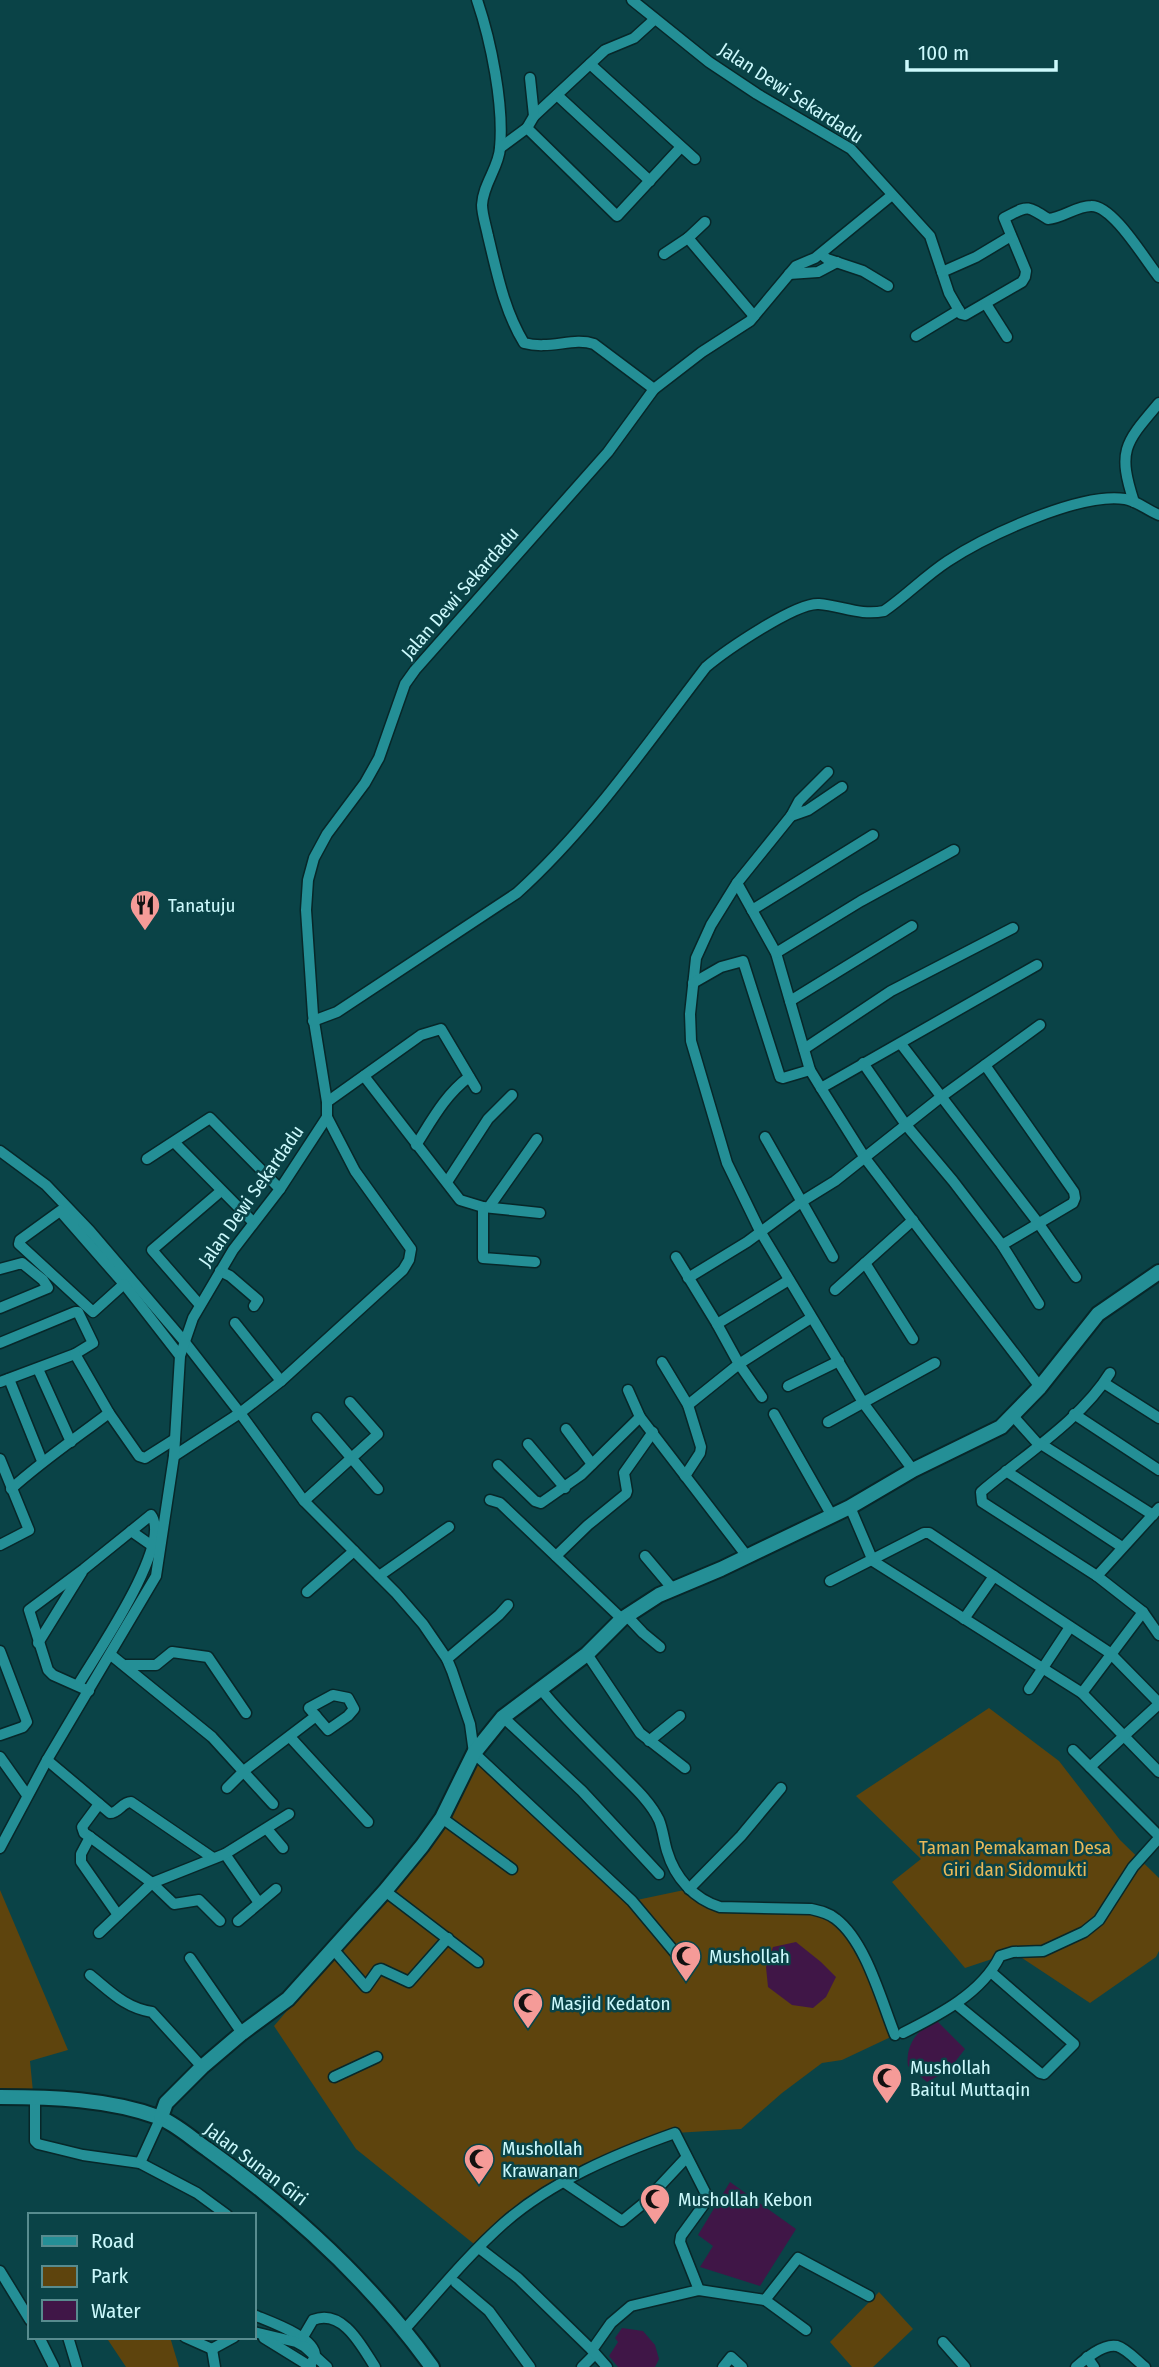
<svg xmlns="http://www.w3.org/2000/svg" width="1159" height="2367" font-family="'Fira Sans Condensed',sans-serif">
<rect width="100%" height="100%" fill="#0a4347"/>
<g fill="#5e440d">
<path d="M989 1708 1059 1761 1120 1840 1159 1878V1951L1156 1957 1090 2003 1013 1952 965 1968 892 1882 921 1859 856 1796Z"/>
<path d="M478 1762 632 1901 689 1889 706 1903 824 1912 853 1937 895 2035 842 2060 822 2063 782 2093 741 2129 675 2133 591 2167 541 2197 479 2248 356 2149 274 2026 448 1822Z"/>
<path d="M0 1890 68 2050 30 2061 33 2092 0 2093Z"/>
<path d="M879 2292 913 2329 873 2367H852L830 2342Z"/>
<path d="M106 2337H170L179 2367H126Z"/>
</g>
<g fill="#401647">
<path d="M796 1942 821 1962 836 1977 826 1997 813 2008 792 2005 768 1987 766 1967 773 1947Z"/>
<path d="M934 2021 938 2022 965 2049 948 2071 927 2082 908 2066C905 2046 917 2030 934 2021Z"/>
<path d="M730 2182 796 2229 760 2286 700 2267 713 2246 698 2235Z"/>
<path d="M622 2328 643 2331 655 2345 659 2359 655 2367H618L609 2356 618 2342 615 2338Z"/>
</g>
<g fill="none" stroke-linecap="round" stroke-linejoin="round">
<g stroke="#072729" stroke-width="13">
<g id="street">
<path d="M477 0C491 41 504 105 500 148 499 167 483 184 482 205 482 214 486 226 488 236 497 273 504 310 524 343 550 350 573 337 594 344L654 389"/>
<path d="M632 0 709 62 757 94 851 149 930 236 949 293 961 314 965 315 1022 282 1025 277 1026 271 1004 218C1028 206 1025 204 1048 219 1063 218 1076 206 1091 206 1113 205 1145 260 1159 277"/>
<path d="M655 19 634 38 605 50 534 116 527 128 617 216 681 147"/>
<path d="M590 64 695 159"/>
<path d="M530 78 534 116"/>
<path d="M557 95 650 181"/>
<path d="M500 148 527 128"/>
<path d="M688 238 705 222"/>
<path d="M664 254 688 238 754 316"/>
<path d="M821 254 827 259 863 271 888 286"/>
<path d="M942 272 976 257 1011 236"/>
<path d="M789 274 818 272 837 262"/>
<path d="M986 304 1007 337"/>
<path d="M916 336 959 310"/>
<path d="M1134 502C1117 450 1125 443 1159 403"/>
<path d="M828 772 799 801 791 816 737 883 711 925 696 958 690 1014 691 1041 727 1163 760 1231 864 1404 913 1470"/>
<path d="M791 816 808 810 842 787"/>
<path d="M737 883 776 953 810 1070 821 1088 865 1158 1040 1387"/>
<path d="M752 910 873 835"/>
<path d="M776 953 861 901 954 850"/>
<path d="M693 983 721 967 743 961 780 1077 783 1078 810 1070"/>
<path d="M790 1001 912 926"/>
<path d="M313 1021 337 1012 517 893C590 827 646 745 706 667 725 651 796 602 819 604 842 606 861 616 884 611 906 596 925 576 948 561 986 536 1080 492 1125 499 1137 501 1147 510 1159 515"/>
<path d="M901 1044 1039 1224 1076 1277"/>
<path d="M804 1049 891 991 1013 928"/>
<path d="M863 1063 906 1125 953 1181 1002 1245 1039 1304"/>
<path d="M985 1065 1074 1192 1075 1198 1073 1203 1002 1245"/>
<path d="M364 1076 460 1200 483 1207 540 1213"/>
<path d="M821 1088 1037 965"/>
<path d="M327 1102 421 1035 441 1029 476 1088"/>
<path d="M765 1137 833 1257"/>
<path d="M175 1143 253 1222"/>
<path d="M416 1145C432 1120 445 1095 469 1077"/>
<path d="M0 1151 46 1185 90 1231 184 1341 240 1413 304 1501 396 1593 423 1624 447 1659 452 1671 470 1724 474 1753 632 1901 688 1968"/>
<path d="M147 1159 210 1118 280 1189"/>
<path d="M447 1182 488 1119 512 1095"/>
<path d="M483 1207V1258L535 1262"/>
<path d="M489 1207 537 1139"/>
<path d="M60 1211 124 1284 93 1312 19 1244 20 1240Z"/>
<path d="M676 1257 717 1324 739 1364 762 1397"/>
<path d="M865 1263 913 1339"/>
<path d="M0 1269 22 1263 43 1280 48 1288 0 1308"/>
<path d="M220 1271 230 1276 258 1300 254 1306"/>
<path d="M688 1278 747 1242 801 1202 835 1181 941 1097 1040 1025"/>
<path d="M124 1284 180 1356"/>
<path d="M835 1290 913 1220"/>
<path d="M199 1304 152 1250 221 1191"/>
<path d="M235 1323 281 1381"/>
<path d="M717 1324 789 1280"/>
<path d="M0 1343 75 1312H78L93 1343 75 1354 0 1382"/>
<path d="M75 1354 109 1413 139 1456 145 1458 175 1439"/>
<path d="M662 1362 688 1405 739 1364 811 1318"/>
<path d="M38 1369 71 1442"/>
<path d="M1110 1373C1081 1420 1023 1456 981 1492L982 1502 1097 1576 1143 1612 1159 1635"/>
<path d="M9 1379 42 1461"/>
<path d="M1104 1383 1159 1418"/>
<path d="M788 1386 839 1361"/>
<path d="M628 1390 640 1417"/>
<path d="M774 1414 832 1516"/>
<path d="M1074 1414 1159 1470"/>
<path d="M1013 1416 1039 1445"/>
<path d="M317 1418 378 1489"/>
<path d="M828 1422 935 1363"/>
<path d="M566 1429 592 1464"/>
<path d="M528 1444 565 1488"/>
<path d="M1041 1444 1153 1515"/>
<path d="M174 1456 240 1413 281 1381 403 1270 409 1260 411 1249 355 1171 327 1117"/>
<path d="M0 1459 29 1530 0 1545"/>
<path d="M498 1465 535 1501 541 1503 581 1475 640 1417 746 1555"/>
<path d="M1006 1471 1122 1547"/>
<path d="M685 1476 700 1453 701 1447 688 1405"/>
<path d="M11 1489C42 1461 76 1438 109 1413"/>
<path d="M490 1500 500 1503 622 1619"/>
<path d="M304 1501 378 1434 350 1402"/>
<path d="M850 1507 873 1561 1082 1693 1159 1772"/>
<path d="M131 1531 151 1545"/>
<path d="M556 1556 588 1525 626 1494 627 1491 624 1473 653 1432"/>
<path d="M645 1556 672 1588"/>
<path d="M379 1576 449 1527"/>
<path d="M1097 1576 1159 1508"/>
<path d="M830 1581 924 1533H929L1110 1653 1159 1703"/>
<path d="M307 1592 354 1551"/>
<path d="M627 1616 643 1633 660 1647"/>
<path d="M964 1619 994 1576"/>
<path d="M38 1643 82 1572"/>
<path d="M0 1651 27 1722 23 1727 0 1735"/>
<path d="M587 1654 640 1733 685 1768"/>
<path d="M111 1655 212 1737 273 1804"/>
<path d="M447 1659 499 1615 508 1605"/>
<path d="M126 1665H156L172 1652 208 1657 246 1713"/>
<path d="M78 1685C95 1656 173 1544 151 1515L84 1569 29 1610 48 1670 53 1675 89 1691"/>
<path d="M540 1688C562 1716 588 1741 614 1767 629 1783 649 1799 659 1820 663 1830 664 1841 667 1851 675 1878 694 1899 720 1907L811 1909C820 1911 829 1913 836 1919 866 1942 881 2000 895 2035"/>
<path d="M1029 1689 1070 1627"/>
<path d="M1082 1693 1143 1612"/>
<path d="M333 1695 348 1698 354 1709 348 1716 328 1730 309 1708Z"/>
<path d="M503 1717 582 1791 659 1874"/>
<path d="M290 1737 368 1822"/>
<path d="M649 1741 680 1716"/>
<path d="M1073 1750 1159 1836"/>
<path d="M0 1757 27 1795"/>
<path d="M47 1760 110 1813C119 1813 122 1802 131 1802L213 1858"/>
<path d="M1090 1767 1159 1704"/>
<path d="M227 1788 245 1770 316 1716"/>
<path d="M442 1818 512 1869"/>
<path d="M267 1829 283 1848"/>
<path d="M90 1837 84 1833 82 1827 99 1804"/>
<path d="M0 1848 47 1760 156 1576 174 1456 180 1356 193 1318 233 1250 280 1189 327 1117V1102L313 1015 306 910 308 880 314 858 327 834 365 783 379 758 405 684 415 670 608 452 654 389 702 352 750 321 796 266 815 258 892 195"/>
<path d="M225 1854 259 1903"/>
<path d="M689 1889 741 1836 781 1788"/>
<path d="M385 1891 478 1962"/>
<path d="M118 1915 81 1862V1854L90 1837 152 1883 174 1904 199 1900 220 1921"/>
<path d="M238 1921 276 1889"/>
<path d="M99 1933 152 1883 225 1854 289 1814"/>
<path d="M333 1949 366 1987 378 1970 381 1969 409 1982 448 1938"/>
<path d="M190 1958 242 2033"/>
<path d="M90 1975C110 1991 125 2008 152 2012L202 2067"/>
<path d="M956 2004 1040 2073 1044 2074 1074 2044 992 1973"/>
<path d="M903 2033C939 2015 982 1993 1000 1956L1013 1952 1043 1951 1084 1932 1099 1920 1133 1867 1159 1838"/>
<path d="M334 2077 377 2057"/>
<path d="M35 2097V2141L38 2144 83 2155 140 2163 197 2193 227 2215"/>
<path d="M140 2163 161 2117"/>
<path d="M564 2182 622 2221 644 2203 686 2158"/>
<path d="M479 2248 518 2278 592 2350"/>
<path d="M0 2271 30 2320"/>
<path d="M456 2283 489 2311 530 2367"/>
<path d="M765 2300 806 2330"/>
<path d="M254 2315C268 2321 316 2337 315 2356 315 2357 310 2365 310 2366"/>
<path d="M405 2329C437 2293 468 2255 504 2223 552 2181 616 2154 675 2133L705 2192V2203L681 2236 680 2242 699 2290"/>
<path d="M254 2332 296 2342 305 2347 327 2367"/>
<path d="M39 2337 54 2367"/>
<path d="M68 2337 77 2367"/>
<path d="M185 2337 212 2349"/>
<path d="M303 2337 313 2320C343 2308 362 2347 375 2367"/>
<path d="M264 2338 311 2367"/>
<path d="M943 2342 965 2367"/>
<path d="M212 2349 234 2337"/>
<path d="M212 2349 215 2367"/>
<path d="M1087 2357 1094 2367"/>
<path d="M582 2367 595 2354"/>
<path d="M607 2367 592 2350 611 2323 631 2306 699 2290 765 2300 798 2258 869 2296"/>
<path d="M723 2367 731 2357 742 2367"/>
<path d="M1076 2367C1085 2359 1103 2343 1117 2346 1127 2349 1137 2361 1145 2367"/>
</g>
</g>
<g stroke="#072729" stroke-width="18">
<g id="secondary">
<path d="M0 2097C52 2097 109 2099 158 2117 175 2123 192 2139 207 2149 292 2210 371 2282 432 2367"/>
<path d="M161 2117 166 2103 202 2067 242 2033 288 1999 385 1891 422 1846 442 1818 474 1753 503 1717 587 1654 622 1619 659 1595 721 1569 850 1507 913 1470 1001 1427 1040 1387 1098 1314 1159 1272"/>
</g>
</g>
<use href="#street" stroke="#248f96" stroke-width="10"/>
<use href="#secondary" stroke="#248f96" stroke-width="14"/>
</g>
<defs>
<g id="restaurant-pin" transform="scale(1.575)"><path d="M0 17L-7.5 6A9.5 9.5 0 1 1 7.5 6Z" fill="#f59b98" stroke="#0a4347"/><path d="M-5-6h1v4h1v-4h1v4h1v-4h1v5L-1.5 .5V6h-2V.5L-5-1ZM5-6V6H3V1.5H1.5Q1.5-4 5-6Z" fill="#111"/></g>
<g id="mosque-pin" transform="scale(1.575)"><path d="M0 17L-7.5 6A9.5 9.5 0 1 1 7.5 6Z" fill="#f59b98" stroke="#0a4347"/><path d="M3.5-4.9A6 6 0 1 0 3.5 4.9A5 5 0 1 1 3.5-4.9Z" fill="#111"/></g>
</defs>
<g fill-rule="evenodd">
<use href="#restaurant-pin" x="145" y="905"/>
<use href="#mosque-pin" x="686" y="1956"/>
<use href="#mosque-pin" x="528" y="2003"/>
<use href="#mosque-pin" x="887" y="2078"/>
<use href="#mosque-pin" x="479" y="2159"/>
<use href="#mosque-pin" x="655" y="2199"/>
</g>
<g text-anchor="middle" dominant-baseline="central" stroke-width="5" stroke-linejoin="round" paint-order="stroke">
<g font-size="19" fill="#ccf9fc" stroke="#0a4347">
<text transform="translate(791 93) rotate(33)">Jalan Dewi Sekardadu</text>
<text transform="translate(460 593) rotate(-49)">Jalan Dewi Sekardadu</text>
<text transform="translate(251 1196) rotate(-55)">Jalan Dewi Sekardadu</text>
<text transform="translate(256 2164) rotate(37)">Jalan Sunan Giri</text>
</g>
<g font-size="19" fill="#ccf9fc" stroke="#0a4347" text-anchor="start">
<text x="168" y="905">Tanatuju</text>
<text x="709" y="1956">Mushollah</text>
<text x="551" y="2003">Masjid Kedaton</text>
<text x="910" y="2067">Mushollah<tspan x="910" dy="22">Baitul Muttaqin</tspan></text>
<text x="502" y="2148">Mushollah<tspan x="502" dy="22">Krawanan</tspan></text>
<text x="678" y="2199">Mushollah Kebon</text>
</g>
<g font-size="19" fill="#eab959" stroke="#0a4347">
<text x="1015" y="1847">Taman Pemakaman Desa<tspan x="1015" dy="22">Giri dan Sidomukti</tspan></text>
</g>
</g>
<rect x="28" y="2213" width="228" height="126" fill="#0a4347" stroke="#588c8f" stroke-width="2"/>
<rect x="42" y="2236" width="35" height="10" fill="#248f96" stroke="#588c8f" stroke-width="2"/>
<text x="91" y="2248" font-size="21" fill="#ccf9fc">Road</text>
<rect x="42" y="2266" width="35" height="21" fill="#5e440d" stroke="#588c8f" stroke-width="2"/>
<text x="91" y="2283" font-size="21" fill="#ccf9fc">Park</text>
<rect x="42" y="2300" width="35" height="21" fill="#401647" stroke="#588c8f" stroke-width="2"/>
<text x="91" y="2318" font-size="21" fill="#ccf9fc">Water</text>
<path d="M907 60v10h149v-10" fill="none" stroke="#ccf9fc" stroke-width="3.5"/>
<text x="918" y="60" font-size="21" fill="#ccf9fc" stroke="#0a4347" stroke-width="5" paint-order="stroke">100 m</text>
</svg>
